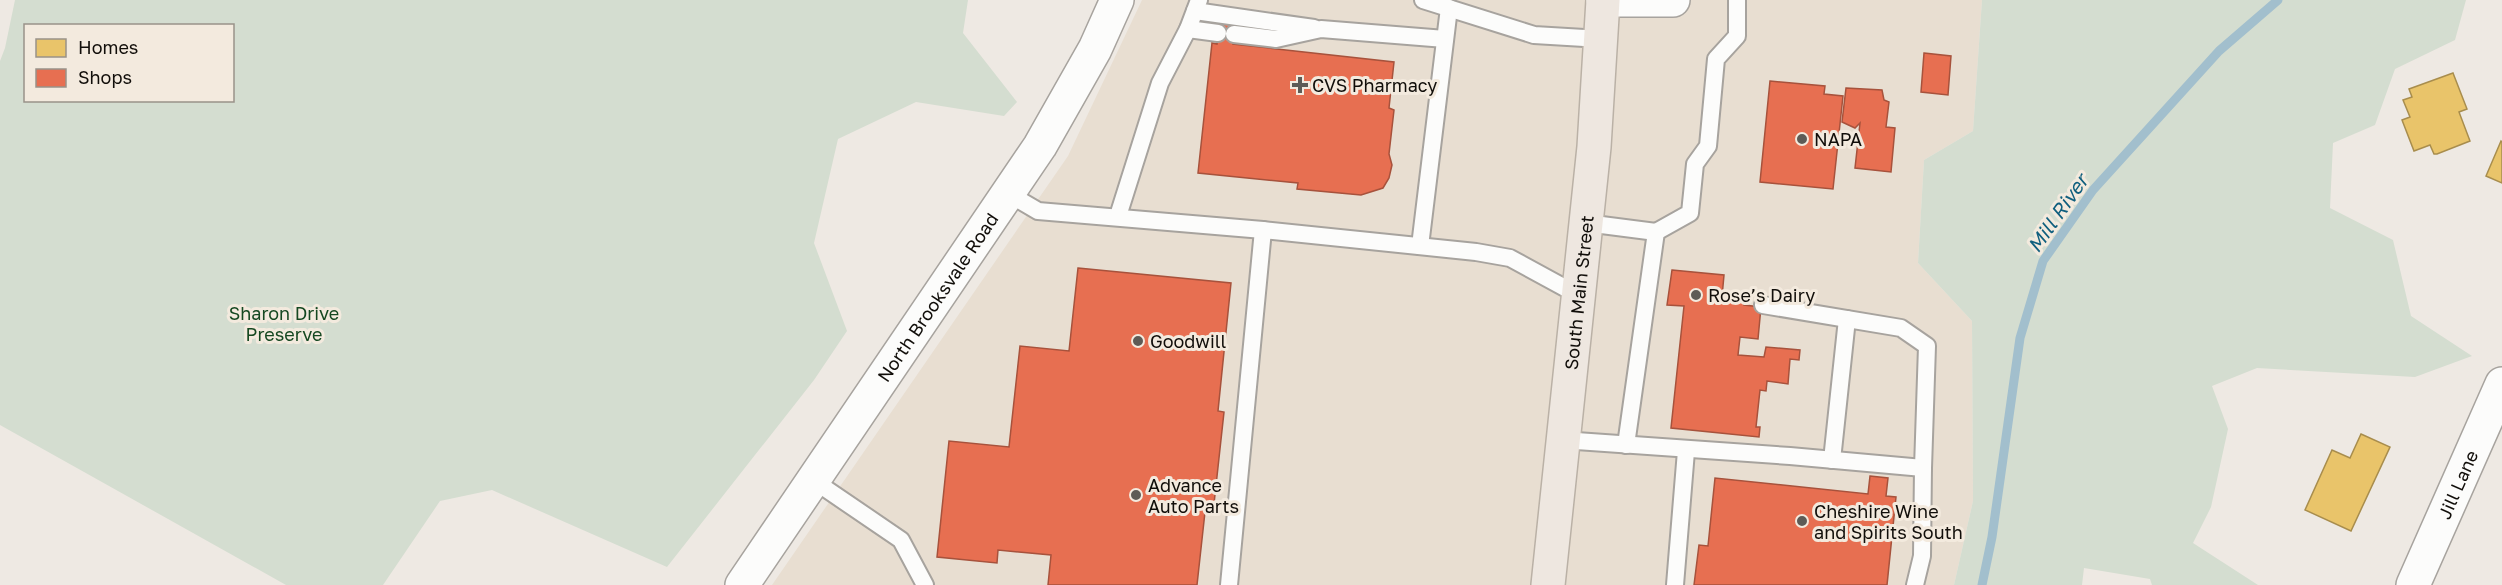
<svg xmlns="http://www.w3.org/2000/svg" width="2502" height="585" font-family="'Golos Text',sans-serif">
<rect width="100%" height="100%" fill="#eee9e3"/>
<path fill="#e8ded1" d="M1142 0H1982L1973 131 1924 160 1918 263 1972 321 1973 501 1954 585H772L1068 156Z"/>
<g fill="#d4ddd0" fill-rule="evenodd">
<path d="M15 0H968L963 33 1017 102 1004 116 916 102 838 139 814 243 847 331 814 380 667 567 492 490 440 501 383 585H286L0 425V61L5 48ZM26 26H232V100H26Z"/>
<path d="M1982 0H2466L2455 40 2395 69 2375 125 2333 143 2330 208 2393 240 2411 316 2472 356 2415 377 2257 368 2212 386 2228 429 2211 507 2193 543 2258 585H2152L2150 579 2084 568 2082 585H1954L1973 501 1972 321 1918 263 1924 160 1973 131Z"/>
</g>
<g fill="#e9c46a" stroke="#a88d4d" stroke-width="1.5">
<path d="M2453 73 2467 109 2459 112 2470 141 2437 154H2434L2430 145 2414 151 2402 120 2410 117 2403 100 2412 97 2409 89Z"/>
<path d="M2501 141 2502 142V183L2486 176Z"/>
<path d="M2361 434 2390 447 2351 531 2305 510 2332 450 2350 458Z"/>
</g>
<g fill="#e76f51" stroke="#a7523c" stroke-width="1.5">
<path d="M1220 21 1236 23 1233 44 1394 62 1389 108 1394 110 1389 154 1392 165 1389 178 1383 188 1361 195 1297 189 1298 183 1198 173 1212 43 1217 44Z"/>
<path d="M1924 53 1951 56 1948 95 1921 92Z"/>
<path d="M1770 81 1825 86 1824 94 1843 96 1833 189 1760 182Z"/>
<path d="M1846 88 1882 90 1884 100 1889 102 1886 127 1895 128 1891 172 1855 168 1860 123 1855 128 1842 122Z"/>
<path d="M1078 268 1231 283 1218 411 1224 412 1213 513 1205 512 1197 585H1048L1051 555 998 550 997 563 937 557 949 441 1009 447 1020 346 1069 351Z"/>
<path d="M1672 270 1724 275 1722 297 1732 293 1745 294 1744 305 1761 307 1758 339 1740 337 1738 355 1764 357 1766 347 1800 350 1799 360 1790 359 1788 384 1767 381 1766 391 1760 390 1756 427H1760L1759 437 1671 428 1684 306 1667 305Z"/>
<path d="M1870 476 1888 478 1886 496 1896 497 1887 585H1694L1699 545 1708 546 1715 478 1868 494Z"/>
</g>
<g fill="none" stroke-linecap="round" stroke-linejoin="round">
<path stroke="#a2bfcd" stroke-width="9" d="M1982 585 1992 537 2020 338 2043 261 2093 190 2219 51 2278 0"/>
<g stroke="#a7a39e" stroke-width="20">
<g id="lane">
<path d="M1423 0 1534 35 1601 39"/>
<path d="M1195 11 1314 28"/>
<path d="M1188 29 1218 33"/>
<path d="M1234 34 1276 39 1321 29 1445 39"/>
<path d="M1009 194 1038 211 1263 230 1476 252 1510 258 1578 295"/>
<path d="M1118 216 1160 83 1188 29 1199 0"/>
<path d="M1586 223 1656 232 1626 445"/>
<path d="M1656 232 1690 213 1695 164 1708 146 1716 59 1737 36V0"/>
<path d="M1420 246 1449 8"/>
<path d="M1763 305 1901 328 1927 346 1923 468 1922 556 1915 585"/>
<path d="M1562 440 1790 456 1923 468"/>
<path d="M1832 460 1847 319"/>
<path d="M813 480 901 540 925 585"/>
<path d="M1229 585 1263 230"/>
<path d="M1675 585 1686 451"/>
</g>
</g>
<g stroke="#a7a39e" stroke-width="36">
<g id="street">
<path d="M1603 0H1673"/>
<path id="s1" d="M2413 585 2502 384"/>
</g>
</g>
<g stroke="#a7a39e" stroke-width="36">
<g id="secondary">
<path id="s2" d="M742 585 1040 146 1095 49 1117 0"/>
</g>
</g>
<g stroke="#bab1a6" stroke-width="36">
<g id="highway">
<path id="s3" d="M1548 585 1594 147 1603 0"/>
</g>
</g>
<use href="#lane" stroke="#fcfcfb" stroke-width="16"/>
<use href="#street" stroke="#fcfcfb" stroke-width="33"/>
<use href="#secondary" stroke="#fcfcfb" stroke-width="33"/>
<use href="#highway" stroke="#eee7e0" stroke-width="33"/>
</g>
<g fill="#5e5b56" stroke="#f3eade" stroke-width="2">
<path d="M1297 76h6v6h6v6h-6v6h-6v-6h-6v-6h6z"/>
<circle cx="1802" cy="139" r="6"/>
<circle cx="1696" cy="295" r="6"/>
<circle cx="1138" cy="341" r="6"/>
<circle cx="1136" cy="495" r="6"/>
<circle cx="1802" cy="521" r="6"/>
</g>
<g text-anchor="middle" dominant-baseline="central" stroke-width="6" stroke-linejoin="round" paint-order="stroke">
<g font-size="18" fill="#110e0a" stroke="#f3eade" text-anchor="start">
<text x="1312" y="85">CVS Pharmacy</text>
<text x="1814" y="139">NAPA</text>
<text x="1708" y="295">Rose’s Dairy</text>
<text x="1150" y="341">Goodwill</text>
<text x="1148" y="485">Advance<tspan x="1148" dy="21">Auto Parts</tspan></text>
<text x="1814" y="511">Cheshire Wine<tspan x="1814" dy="21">and Spirits South</tspan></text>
</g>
<g font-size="18" fill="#110e0a" stroke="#f3eade">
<text stroke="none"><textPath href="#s3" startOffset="294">South Main Street</textPath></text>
<text stroke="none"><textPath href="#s2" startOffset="348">North Brooksvale Road</textPath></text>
<text stroke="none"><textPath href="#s1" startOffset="110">Jill Lane</textPath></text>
</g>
<g font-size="18" fill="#154821" stroke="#f3eade">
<text x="284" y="313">Sharon Drive<tspan x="284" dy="21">Preserve</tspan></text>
</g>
<g font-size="20" font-style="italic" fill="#105f7e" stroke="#f3eade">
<text transform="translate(2057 213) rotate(-55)">Mill River</text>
</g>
</g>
<rect x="24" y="24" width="210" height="78" fill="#f3eade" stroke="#999289" stroke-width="1.5"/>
<rect x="36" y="39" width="30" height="18" fill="#e9c46a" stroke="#999289" stroke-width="1.5"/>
<text x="78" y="54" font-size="18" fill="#110e0a">Homes</text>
<rect x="36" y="69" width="30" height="18" fill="#e76f51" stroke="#999289" stroke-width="1.5"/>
<text x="78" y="84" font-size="18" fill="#110e0a">Shops</text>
</svg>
